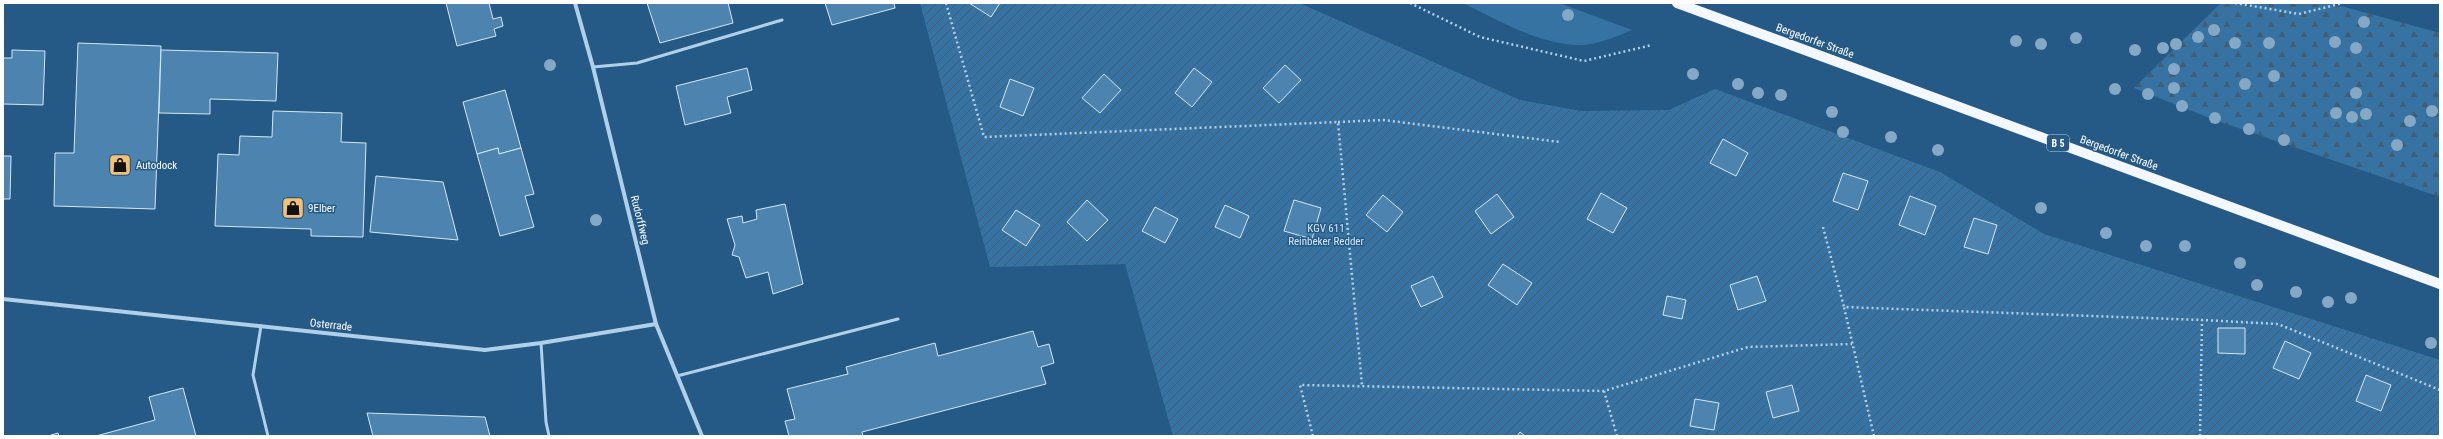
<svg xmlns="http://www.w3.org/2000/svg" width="2443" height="439" font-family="'Roboto Condensed',sans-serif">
<defs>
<pattern id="forest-firs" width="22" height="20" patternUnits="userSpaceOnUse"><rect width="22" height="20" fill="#3673a3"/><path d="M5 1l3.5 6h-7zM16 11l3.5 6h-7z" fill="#435c6f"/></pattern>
<pattern id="garden-furrows" width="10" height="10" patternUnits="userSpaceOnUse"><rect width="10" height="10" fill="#3673a3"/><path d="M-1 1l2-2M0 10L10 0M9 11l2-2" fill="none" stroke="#435c6f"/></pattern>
</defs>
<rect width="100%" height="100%" fill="#255a87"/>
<path fill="#3673a3" d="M1463 3H1559L1632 30C1615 37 1595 46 1576 45 1536 43 1498 20 1463 3Z"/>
<path fill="url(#forest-firs)" d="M2221 3H2330L2440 33V197L2212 119 2134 88Z"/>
<path fill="url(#garden-furrows)" d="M920 3H1299L1520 100 1581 111 1669 110 1715 89 1940 172 2044 234 2440 360V436H1173L1125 264 990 267Z"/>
<g fill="#4d84af" stroke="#d4e8f7">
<path d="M446 3H489L493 19 501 17 503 26 494 29 496 36 457 46Z"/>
<path d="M647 3H728L733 23 660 43Z"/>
<path d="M825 3H894L895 8 832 25Z"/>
<path d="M969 3H1000L991 17Z"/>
<path d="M78 43 161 46 155 209 54 206 55 153H74Z"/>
<path d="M12 50 45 51 43 105 3 104V58H12Z"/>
<path d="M161 50 278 53 276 101 210 99V114L159 113Z"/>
<path d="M1285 65 1301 80 1279 103 1263 88Z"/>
<path d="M747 68 752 90 727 97 731 113 685 125 676 86Z"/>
<path d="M1194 68 1212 82 1192 107 1175 93Z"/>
<path d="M1104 74 1121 90 1100 113 1082 98Z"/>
<path d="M1010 79 1034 88 1023 116 1000 107Z"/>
<path d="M505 90 521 148 499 154 498 148 477 154 463 102Z"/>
<path d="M273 111 342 113 341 142 366 143 363 237 311 236V229L215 226 218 154 239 155 240 136 272 137Z"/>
<path d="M1723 139 1748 153 1736 176 1710 163Z"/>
<path d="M498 148 499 154 521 148 534 194 525 196 534 227 500 236 477 154Z"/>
<path d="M3 156H11L10 199H3Z"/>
<path d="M1843 173 1868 181 1858 210 1833 201Z"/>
<path d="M376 176 443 182 458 240 370 232Z"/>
<path d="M1601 193 1627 208 1613 233 1587 219Z"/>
<path d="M1497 194 1514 217 1491 234 1475 211Z"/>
<path d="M1383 195 1403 212 1387 232 1366 215Z"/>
<path d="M1910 196 1936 206 1925 235 1899 225Z"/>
<path d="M1087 200 1108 220 1087 241 1067 222Z"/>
<path d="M1294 200 1321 208 1312 239 1284 231Z"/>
<path d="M785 204 803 284 773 294 768 272 746 278 739 257 732 255 735 245 727 219 742 216 743 223 757 219 756 210Z"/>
<path d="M1225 205 1249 216 1240 238 1215 227Z"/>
<path d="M1155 207 1178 219 1165 243 1142 231Z"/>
<path d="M1016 210 1040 225 1026 246 1002 230Z"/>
<path d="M1974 218 1997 225 1988 254 1964 247Z"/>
<path d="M1503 264 1532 283 1517 305 1488 285Z"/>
<path d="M1433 276 1443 297 1421 307 1411 286Z"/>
<path d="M1757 276 1766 301 1738 310 1730 285Z"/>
<path d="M1667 296 1686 300 1682 319 1663 315Z"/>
<path d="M2218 328H2245V354L2218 353Z"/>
<path d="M1033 331 1038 347 1049 344 1054 363 1041 367 1046 384 862 432 863 436H789L785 421 795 419 787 389 848 374 846 367 935 343 938 356Z"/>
<path d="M2285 341 2311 353 2299 379 2273 368Z"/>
<path d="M2366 375 2391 385 2381 411 2356 401Z"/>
<path d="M1792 385 1799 411 1773 418 1766 392Z"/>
<path d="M183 388 196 436H96L155 420 149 397Z"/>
<path d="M1695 399 1719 403 1714 430 1690 426Z"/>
<path d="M367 413 485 417 490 436H373Z"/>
<path d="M1520 432 1525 436H1517Z"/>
<path d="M58 433 59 436H48Z"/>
</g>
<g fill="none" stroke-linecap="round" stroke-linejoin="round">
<g stroke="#b0d0e9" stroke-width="2.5" stroke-dasharray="2 3" stroke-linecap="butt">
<path d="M946 3 984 137 1338 122 1362 385"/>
<path d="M1410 3 1480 37 1584 61 1652 45"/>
<path d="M2235 3 2299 14 2343 3"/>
<path d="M1338 122 1383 120 1560 142"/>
<path d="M1823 227 1844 307"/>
<path d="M1313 436 1300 385 1604 391"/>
<path d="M1617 436 1604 391 1748 347 1852 344"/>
<path d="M1874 436 1844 307 2202 320"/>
<path d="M2200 436 2202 320 2278 324 2440 390"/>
</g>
<g stroke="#b0d0e9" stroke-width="3">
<path d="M593 67 637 63 782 20"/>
<path d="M261 326 253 375 268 436"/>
<path d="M541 343 546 422 549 436"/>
<path d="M677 376 898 319"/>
</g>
<g stroke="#b0d0e9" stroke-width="4">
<path d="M575 3 593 67 656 324 702 436"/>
<path d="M3 299 485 350 541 343 656 324"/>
</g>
<path stroke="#f3f8fe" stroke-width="10" d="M1677 3 2440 284"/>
</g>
<g fill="#85a8c5">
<circle cx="1568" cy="15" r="6"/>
<circle cx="2364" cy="22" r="6"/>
<circle cx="2214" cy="30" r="6"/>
<circle cx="2198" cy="37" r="6"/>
<circle cx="2076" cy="38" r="6"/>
<circle cx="2016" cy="41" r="6"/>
<circle cx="2335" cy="42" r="6"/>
<circle cx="2235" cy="43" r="6"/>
<circle cx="2269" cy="43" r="6"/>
<circle cx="2041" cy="44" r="6"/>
<circle cx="2176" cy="44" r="6"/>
<circle cx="2163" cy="48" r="6"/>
<circle cx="2356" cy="48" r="6"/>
<circle cx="2135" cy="50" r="6"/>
<circle cx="550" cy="65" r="6"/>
<circle cx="2174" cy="69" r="6"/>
<circle cx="1693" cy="74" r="6"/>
<circle cx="2274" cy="76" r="6"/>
<circle cx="1738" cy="84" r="6"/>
<circle cx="2245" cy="84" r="6"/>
<circle cx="2174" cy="88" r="6"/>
<circle cx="2115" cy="89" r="6"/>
<circle cx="1758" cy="93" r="6"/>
<circle cx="2356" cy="93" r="6"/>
<circle cx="2148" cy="94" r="6"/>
<circle cx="1781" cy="95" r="6"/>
<circle cx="2182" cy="106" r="6"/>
<circle cx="2432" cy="111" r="6"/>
<circle cx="1832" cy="112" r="6"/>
<circle cx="2336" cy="113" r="6"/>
<circle cx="2366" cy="114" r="6"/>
<circle cx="2352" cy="117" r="6"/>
<circle cx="2215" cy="118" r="6"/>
<circle cx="2410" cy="121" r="6"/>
<circle cx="2249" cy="129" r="6"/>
<circle cx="1843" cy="132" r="6"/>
<circle cx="1891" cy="137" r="6"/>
<circle cx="2284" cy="140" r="6"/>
<circle cx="2397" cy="145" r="6"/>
<circle cx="1938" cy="150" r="6"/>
<circle cx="2041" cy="208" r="6"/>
<circle cx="596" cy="220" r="6"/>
<circle cx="2106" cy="233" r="6"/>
<circle cx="2146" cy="246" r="6"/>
<circle cx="2185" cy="246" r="6"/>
<circle cx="2240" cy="263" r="6"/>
<circle cx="2257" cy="285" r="6"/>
<circle cx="2296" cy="292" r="6"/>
<circle cx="2351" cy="298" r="6"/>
<circle cx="2328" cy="302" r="6"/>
<circle cx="2431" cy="343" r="6"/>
</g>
<defs>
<g id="shop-square" transform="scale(1.15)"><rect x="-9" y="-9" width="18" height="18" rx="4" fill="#f3c074" stroke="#255a87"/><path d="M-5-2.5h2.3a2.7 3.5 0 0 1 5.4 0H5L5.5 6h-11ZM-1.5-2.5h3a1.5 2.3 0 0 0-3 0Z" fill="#111"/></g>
</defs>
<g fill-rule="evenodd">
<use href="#shop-square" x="120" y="165"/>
<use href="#shop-square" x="293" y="208"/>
</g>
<g text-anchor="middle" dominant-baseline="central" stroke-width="3" stroke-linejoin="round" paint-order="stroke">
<rect fill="#255a87" stroke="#becedb" stroke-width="1" x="2047" y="135" width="22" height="16" rx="3"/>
<g font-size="10" font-weight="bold" fill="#fff">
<text x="2058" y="143">B 5</text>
</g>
<g font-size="11" fill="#fff" stroke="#255a87">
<text transform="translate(1815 41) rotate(20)">Bergedorfer Straße</text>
<text transform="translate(2119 153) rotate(20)">Bergedorfer Straße</text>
<text transform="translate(640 220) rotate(76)">Rudorffweg</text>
<text transform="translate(331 325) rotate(6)">Osterrade</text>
</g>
<g font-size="11" fill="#fff" stroke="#255a87" text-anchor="start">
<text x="136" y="165">Autodock</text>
<text x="308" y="208">9Elber</text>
</g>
<g font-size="11" fill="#d4e8f7" stroke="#255a87">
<text x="1326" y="228">KGV 611<tspan x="1326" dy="13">Reinbeker Redder</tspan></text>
</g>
</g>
<rect width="2443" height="439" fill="none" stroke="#ffffff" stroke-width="8"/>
</svg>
